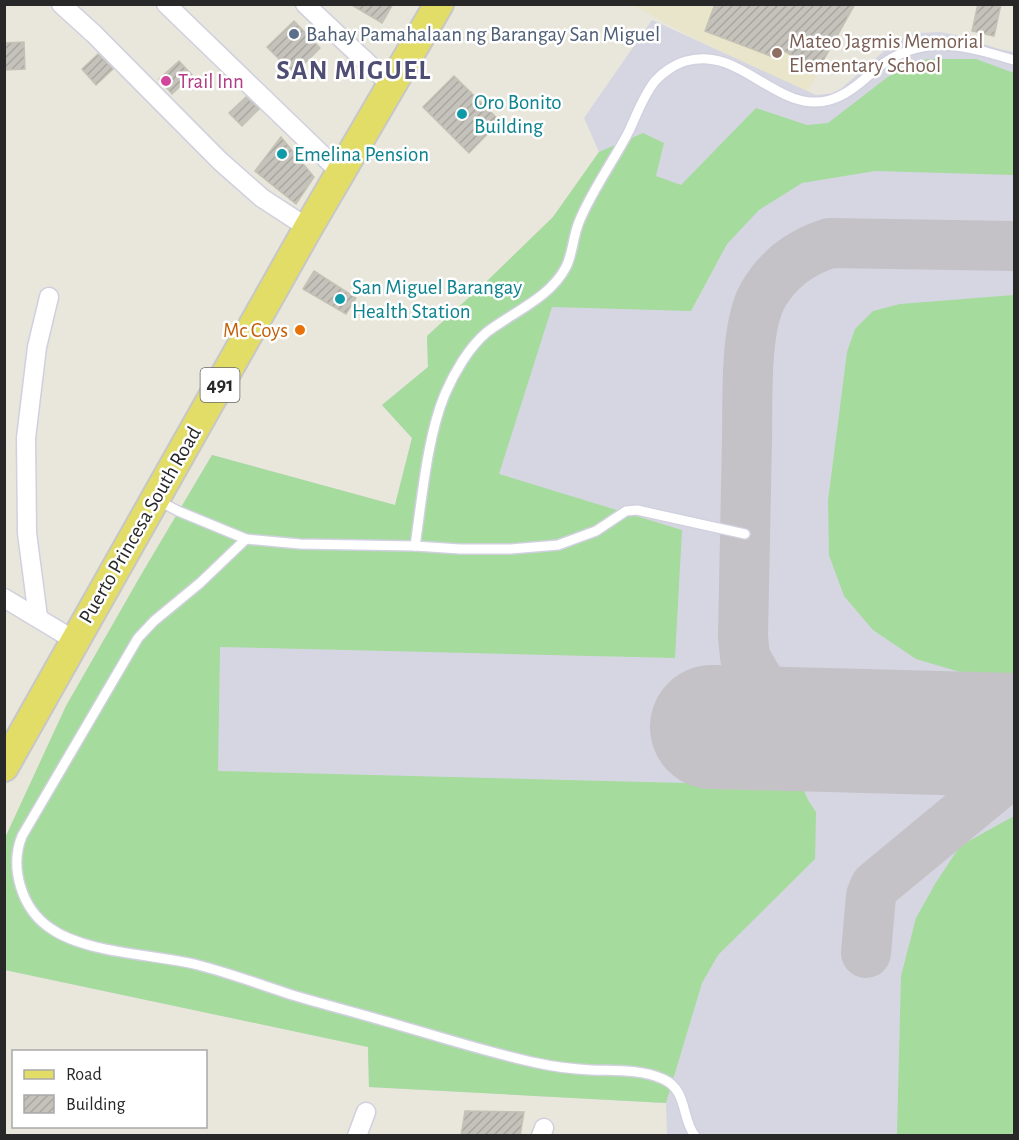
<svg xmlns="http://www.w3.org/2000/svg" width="1019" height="1140" font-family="'Alegreya Sans',sans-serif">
<defs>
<pattern id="building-hatch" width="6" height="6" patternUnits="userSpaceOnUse" patternTransform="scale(1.5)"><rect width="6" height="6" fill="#c4c2ba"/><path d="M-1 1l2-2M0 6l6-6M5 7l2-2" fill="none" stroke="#a8a7a0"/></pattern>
</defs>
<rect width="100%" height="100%" fill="#e9e6db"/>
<path fill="#e9e5cb" d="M633 5H855L807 92 691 37Z"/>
<path fill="#d6d6e2" d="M652 20 816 95 836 93 891 45 909 35 921 33 940 32 960 36 999 49 1014 52V1135H667L666 1103 369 1087 368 1047 5 970V838L66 706 141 575 212 455 395 505 412 438 382 405 428 367 427 336 486 282 553 217 599 152 584 118Z"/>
<g fill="#a5db9c">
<path d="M927 59H976L1014 73V175L875 171 802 183 759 210 727 244 691 311 552 307 499 474 682 530 675 658 220 647 218 771 802 786 808 800 816 812 815 859 718 955 702 983 666 1103 369 1087 368 1047 5 970V838L66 706 141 575 212 455 395 505 412 438 382 405 428 367 427 336 486 282 553 217 599 152 643 133 664 143 656 176 681 185 756 108 807 125 828 123 889 76Z"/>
<path d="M1014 295V675L967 674 916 659 873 630 844 596 829 555 828 501 847 352 855 329 873 311 900 304Z"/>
<path d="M1014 816V1135H897L901 976 916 918 935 884 960 846Z"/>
</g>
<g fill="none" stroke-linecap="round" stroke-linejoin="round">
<g stroke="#c4c2c6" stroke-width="50">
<path d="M844 731 815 722 779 705 766 693 745 657 743 637C744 571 746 505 747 440 748 401 744 329 763 295 778 269 801 252 830 243L1014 246"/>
<path d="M866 953 871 896 875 886 1014 771"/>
</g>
<path stroke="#c4c2c6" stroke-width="124" d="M712 727 1014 735"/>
</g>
<g fill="url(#building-hatch)" stroke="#c4c1b5" stroke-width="1.5">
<path d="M350 4H393L382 23Z"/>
<path d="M715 4H855L818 70 777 47 773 57 705 31Z"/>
<path d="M978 4H1001L994 36 972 31Z"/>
<path d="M294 21 320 48 294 74 267 47Z"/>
<path d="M24 42 25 69 4 70V43Z"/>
<path d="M98 54 113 69 96 85 82 69Z"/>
<path d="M179 61 192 75 172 94 159 79Z"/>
<path d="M454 76 500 121 469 153 423 107Z"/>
<path d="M246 97 259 109 242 126 229 113Z"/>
<path d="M281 137 314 177 296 204 255 171Z"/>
<path d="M314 271 356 298 346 314 303 289Z"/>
<path d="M465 1111 524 1112 520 1136H461Z"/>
</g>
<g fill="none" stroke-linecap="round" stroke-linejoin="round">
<g stroke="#d0d0df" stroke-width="12">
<g id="lane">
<path d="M159 501 178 511 246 539 300 544 415 546 460 549H511L558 545 596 531 626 511 637 510 745 534"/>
<path d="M246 539 200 583 154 621 138 638 22 836C9 868 22 909 50 928 86 954 156 954 198 965 229 973 259 984 289 994 325 1005 362 1014 398 1025 444 1038 490 1053 537 1063 555 1067 574 1069 591 1070 615 1071 640 1069 663 1079 688 1090 681 1118 695 1136"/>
<path d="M415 546C422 499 427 437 445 394 454 373 469 347 487 332 513 312 550 298 566 267 573 253 573 236 579 222 592 190 613 162 629 131 637 114 643 96 655 81 662 73 675 64 686 61 741 45 777 115 830 100 850 94 864 79 880 66 924 33 967 46 1014 60"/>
</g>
</g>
<g stroke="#d0d0df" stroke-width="21">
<g id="street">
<path d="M61 4 94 34 220 161 262 198 308 228"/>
<path d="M166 4 341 173"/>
<path d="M305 4 392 86"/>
<path d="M4 598 74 640"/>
<path d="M38 617 27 533 26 438 37 347 49 297"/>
<path d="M357 1136 366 1112"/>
<path d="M541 1136 544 1128"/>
</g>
</g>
<g stroke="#c7c7c7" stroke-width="32">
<path id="primary" d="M4 767 308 228 439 4"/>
</g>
<use href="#lane" stroke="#fff" stroke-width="9"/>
<use href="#street" stroke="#fff" stroke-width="18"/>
<use href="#primary" stroke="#e2dd67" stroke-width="28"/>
</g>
<circle fill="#5c6f8a" stroke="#fff" stroke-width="2" cx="294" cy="34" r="6"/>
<circle fill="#8d6e63" stroke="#fff" stroke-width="2" cx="777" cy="53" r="6"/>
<circle fill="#d1479c" stroke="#fff" stroke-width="2" cx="166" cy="81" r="6"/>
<g fill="#0f9aa8" stroke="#fff" stroke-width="2">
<circle cx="462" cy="114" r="6"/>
<circle cx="282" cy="154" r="6"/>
<circle cx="340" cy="299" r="6"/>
</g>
<circle fill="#e8710a" stroke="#fff" stroke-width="2" cx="300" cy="330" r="6"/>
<g text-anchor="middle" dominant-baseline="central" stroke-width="5" stroke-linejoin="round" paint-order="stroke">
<rect fill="#fff" stroke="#686868" stroke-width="1.5" x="200.5" y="368" width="39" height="34" rx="4.5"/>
<g font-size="20" font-weight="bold" fill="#282828">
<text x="220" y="385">491</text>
</g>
<g font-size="21" fill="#4e5e75" stroke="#fff" text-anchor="start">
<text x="306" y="34">Bahay Pamahalaan ng Barangay San Miguel</text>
</g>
<g font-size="21" fill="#785e54" stroke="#fff" text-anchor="start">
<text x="789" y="41">Mateo Jagmis Memorial<tspan x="789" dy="24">Elementary School</tspan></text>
</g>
<g font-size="21" fill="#b23c85" stroke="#fff" text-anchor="start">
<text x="178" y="81">Trail Inn</text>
</g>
<g font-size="21" fill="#0d838f" stroke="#fff" text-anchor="start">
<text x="474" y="102">Oro Bonito<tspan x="474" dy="24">Building</tspan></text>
<text x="294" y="154">Emelina Pension</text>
<text x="352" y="287">San Miguel Barangay<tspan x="352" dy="24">Health Station</tspan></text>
</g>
<g font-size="21" fill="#c56008" stroke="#fff" text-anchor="end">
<text x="288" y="330">Mc Coys</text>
</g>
<g font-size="21" fill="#282828" stroke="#fff">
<text transform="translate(140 525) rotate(-60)">Puerto Princesa South Road</text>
</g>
<g font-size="27" font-weight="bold" letter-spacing="1.5" fill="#4e4d73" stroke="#fff">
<text x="354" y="70">SAN MIGUEL</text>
</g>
</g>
<rect width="1019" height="1140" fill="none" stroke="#282828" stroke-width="12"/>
<rect x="12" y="1050" width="195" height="78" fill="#ffffff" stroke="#a9a9a9" stroke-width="1.5"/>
<rect x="24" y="1070" width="30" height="9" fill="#e2dd67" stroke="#a9a9a9" stroke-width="1.5"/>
<text x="66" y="1080" font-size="18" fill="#282828">Road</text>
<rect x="24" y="1095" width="30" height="18" fill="url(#building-hatch)" stroke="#a9a9a9" stroke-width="1.5"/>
<text x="66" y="1110" font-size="18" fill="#282828">Building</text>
</svg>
